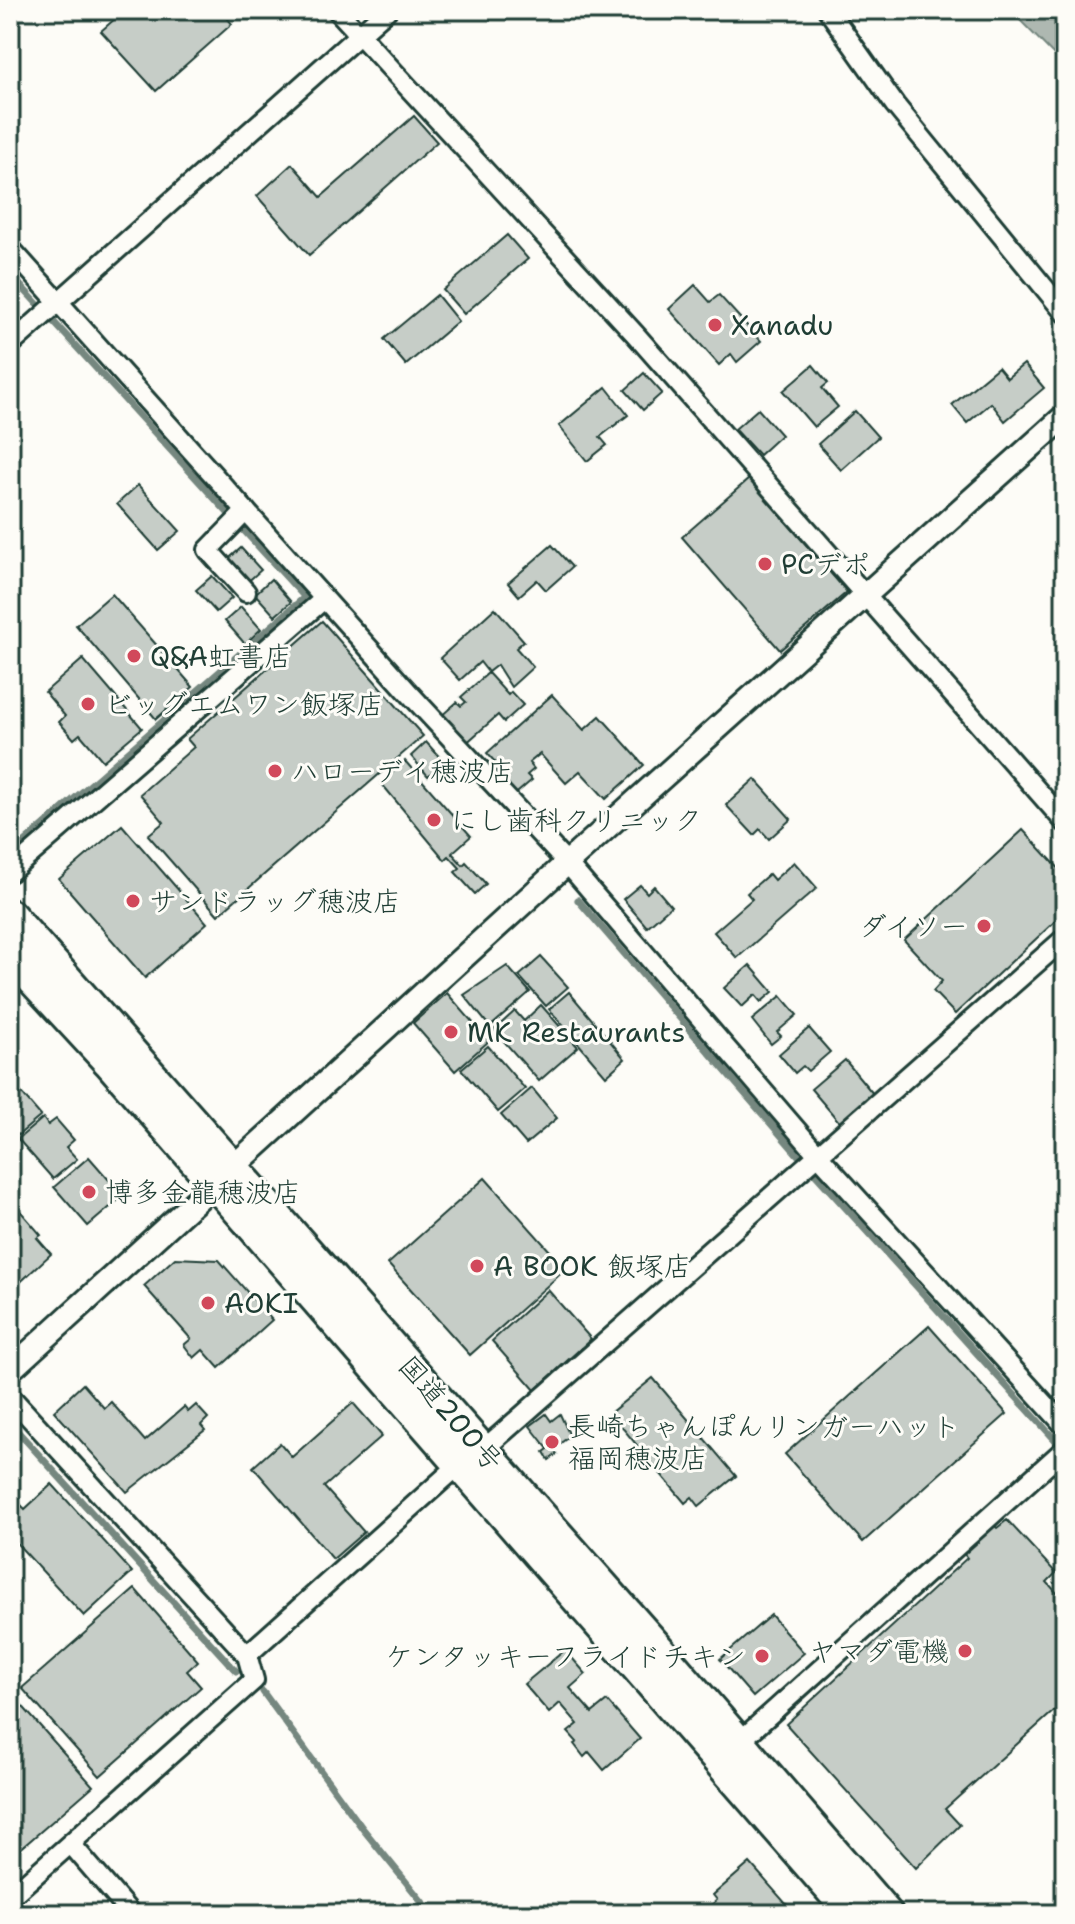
<svg xmlns="http://www.w3.org/2000/svg" width="1075" height="1924" font-family="'Shantell Sans','Klee One',sans-serif">
<rect width="100%" height="100%" fill="#fdfcf7"/>
<filter id="ink" filterUnits="userSpaceOnUse"><feTurbulence type="fractalNoise" baseFrequency=".0125" numOctaves="2"/><feDisplacementMap in="SourceGraphic" scale="16" xChannelSelector="R" yChannelSelector="G"/><feConvolveMatrix kernelMatrix="1 2 1 2 8 2 1 2 1" color-interpolation-filters="sRGB"/></filter>
<g filter="url(#ink)">
<path fill="#aeb8b1" stroke="#75877f" stroke-width="2" d="M1010 10H1065V66Z"/>
<g fill="none" stroke-linecap="round" stroke-linejoin="round">
<g stroke="#75877f" stroke-width="7">
<path d="M10 274 310 603"/>
<path d="M10 855 305 597"/>
<path d="M578 900 798 1155"/>
<path d="M815 1174 1058 1443"/>
<path d="M10 1423 236 1671"/>
<path d="M263 1692 363 1829 432 1914"/>
</g>
</g>
<g fill="#c6cdc7" stroke="#1f3d34" stroke-width="2">
<path d="M125 10H227L224 14 232 24 156 91 101 31Z"/>
<path d="M414 116 437 142 309 255 257 196 292 164 321 197Z"/>
<path d="M507 235 528 259 464 314 443 290Z"/>
<path d="M695 285 710 302 719 295 761 341 737 362 731 354 719 365 669 309Z"/>
<path d="M437 295 458 321 406 365 384 339Z"/>
<path d="M1024 364 1044 388 1005 421 991 403 967 423 952 405 998 367 1007 378Z"/>
<path d="M813 365 828 383 822 388 838 407 814 427 783 391Z"/>
<path d="M644 373 662 393 643 410 625 390Z"/>
<path d="M606 387 628 415 600 437 607 445 587 461 559 426Z"/>
<path d="M758 409 781 435 759 455 735 429Z"/>
<path d="M855 411 878 437 841 470 818 444Z"/>
<path d="M749 479 847 592 780 650 682 537Z"/>
<path d="M138 485 180 531 158 550 117 504Z"/>
<path d="M552 545 572 567 546 590 537 580 519 596 508 583Z"/>
<path d="M241 548 261 570 245 584 225 562Z"/>
<path d="M212 576 232 598 216 612 196 590Z"/>
<path d="M271 579 291 602 275 616 255 594Z"/>
<path d="M112 594 193 687 156 719 76 625Z"/>
<path d="M241 607 261 629 245 644 225 621Z"/>
<path d="M495 608 524 641 516 648 533 667 511 687 497 665 488 672 480 662 460 680 440 658Z"/>
<path d="M322 621 423 736 218 915 148 835 164 822 140 794 194 747 187 739Z"/>
<path d="M83 659 142 728 103 761 80 734 74 739 59 722 65 716 45 692Z"/>
<path d="M488 673 508 695 511 692 523 705 504 722 498 715 464 745 440 717 457 702 461 706 466 702 461 697Z"/>
<path d="M552 695 584 730 600 716 644 765 606 799 580 771 566 783 540 754 529 763 534 769 527 775 532 780 511 798 486 770 495 762 487 753Z"/>
<path d="M426 742 444 762 428 776 411 756Z"/>
<path d="M405 761 471 836 452 853 463 865 466 862 486 884 475 894 455 872 460 868 449 856 445 860 381 783Z"/>
<path d="M755 779 791 819 769 839 760 829 754 835 726 805Z"/>
<path d="M122 825 207 923 145 978 59 879Z"/>
<path d="M1023 830 1065 875V912L955 1014 933 991 942 981 904 940Z"/>
<path d="M794 862 817 888 737 958 714 932 752 899 747 893 769 874 774 880Z"/>
<path d="M640 885 647 893 654 886 671 906 647 927 623 899Z"/>
<path d="M541 957 568 987 546 1006 519 976Z"/>
<path d="M750 965 773 992 761 1002 755 995 742 1007 724 988Z"/>
<path d="M507 966 530 992 490 1027 464 995Z"/>
<path d="M569 992 625 1059 606 1076 549 1009Z"/>
<path d="M447 993 489 1041 455 1071 413 1023Z"/>
<path d="M781 996 797 1015 777 1032 781 1036 771 1044 752 1020Z"/>
<path d="M541 1005 578 1047 539 1081 494 1030 515 1011 524 1021Z"/>
<path d="M809 1028 830 1052 808 1071 803 1066 795 1073 779 1054Z"/>
<path d="M488 1046 525 1089 498 1112 461 1069Z"/>
<path d="M845 1060 874 1095 841 1124 811 1089Z"/>
<path d="M16 1087 41 1116 16 1137 10 1130V1092Z"/>
<path d="M532 1088 557 1118 526 1144 501 1115Z"/>
<path d="M43 1118 48 1125 56 1119 74 1140 66 1147 77 1159 53 1179 18 1139Z"/>
<path d="M89 1157 123 1196 88 1226 54 1187Z"/>
<path d="M485 1178 566 1269 470 1355 388 1264Z"/>
<path d="M10 1199 41 1235 37 1238 51 1254 15 1287 10 1282Z"/>
<path d="M175 1258 219 1260 272 1320 219 1368 203 1350 194 1358 184 1345 191 1339 144 1286Z"/>
<path d="M548 1290 591 1339 535 1390 492 1341Z"/>
<path d="M929 1326 1007 1414 863 1542 785 1454Z"/>
<path d="M653 1378 736 1476 699 1506 692 1497 685 1503 610 1413Z"/>
<path d="M83 1384 104 1408 111 1402 145 1441 184 1407 188 1412 196 1405 208 1418 201 1425 205 1430 127 1492 54 1411Z"/>
<path d="M353 1403 382 1436 324 1487 364 1532 333 1559 253 1467 280 1443 292 1457Z"/>
<path d="M546 1414 551 1421 560 1414 570 1436 553 1449 557 1454 549 1460 544 1452 548 1449 530 1426Z"/>
<path d="M52 1484 132 1572 84 1616 10 1536V1498L12 1496 25 1509Z"/>
<path d="M1007 1520 1056 1573 1047 1582 1065 1602V1701L945 1809 960 1825 916 1868 786 1724 967 1558 960 1549 991 1522 997 1528Z"/>
<path d="M135 1589 198 1661 187 1671 201 1687 100 1776 22 1688Z"/>
<path d="M771 1615 804 1653 753 1697 720 1659Z"/>
<path d="M565 1650 586 1674 570 1688 592 1713 607 1701 640 1739 604 1770 589 1752 584 1757 574 1744 577 1742 568 1732 578 1724 560 1703 549 1713 524 1684Z"/>
<path d="M10 1692 93 1786 10 1858Z"/>
<path d="M750 1863 795 1914H701L717 1900 713 1895Z"/>
</g>
<g fill="none" stroke-linecap="round" stroke-linejoin="round">
<g stroke="#1f3d34" stroke-width="24">
<g id="minor">
<path d="M337 10 635 334 1065 822"/>
<path d="M828 10 895 105 1065 313"/>
<path d="M10 248 409 693 567 863 818 1155 1065 1426"/>
<path d="M10 345 387 10"/>
<path d="M246 511 208 550 246 592"/>
<path d="M10 872 324 599"/>
<path d="M10 1396 247 1655 254 1680 10 1897"/>
<path d="M483 1450 1065 938"/>
<path d="M247 1655 460 1464"/>
<path d="M738 1743 1065 1449"/>
<path d="M71 1844 131 1914"/>
</g>
</g>
<g stroke="#1f3d34" stroke-width="28">
<path id="tertiary" d="M10 1370 567 863 1065 416"/>
</g>
<g stroke="#1f3d34" stroke-width="36">
<g id="trunk">
<path d="M10 915 655 1645 887 1914"/>
<path d="M10 955 109 1062 852 1914"/>
</g>
</g>
<use href="#minor" stroke="#fdfcf7" stroke-width="18"/>
<use href="#tertiary" stroke="#fdfcf7" stroke-width="22"/>
<use href="#trunk" stroke="#fdfcf7" stroke-width="30"/>
</g>
</g>
<g fill="#d1495b" stroke="#fdfcf7" stroke-width="3">
<circle cx="715" cy="325" r="8"/>
<circle cx="765" cy="564" r="8"/>
<circle cx="134" cy="656" r="8"/>
<circle cx="88" cy="704" r="8"/>
<circle cx="275" cy="771" r="8"/>
<circle cx="434" cy="820" r="8"/>
<circle cx="133" cy="901" r="8"/>
<circle cx="984" cy="926" r="8"/>
<circle cx="451" cy="1032" r="8"/>
<circle cx="89" cy="1192" r="8"/>
<circle cx="477" cy="1266" r="8"/>
<circle cx="208" cy="1303" r="8"/>
<circle cx="552" cy="1442" r="8"/>
<circle cx="965" cy="1651" r="8"/>
<circle cx="762" cy="1656" r="8"/>
</g>
<g text-anchor="middle" dominant-baseline="central" stroke-width="6" stroke-linejoin="round" paint-order="stroke">
<g font-size="28" fill="#1f3d34" stroke="#fdfcf7" text-anchor="start">
<text x="731" y="325">Xanadu</text>
<text x="781" y="564">PCデポ</text>
<text x="150" y="656">Q&amp;A虹書店</text>
<text x="104" y="704">ビッグエムワン飯塚店</text>
<text x="291" y="771">ハローデイ穂波店</text>
<text x="450" y="820">にし歯科クリニック</text>
<text x="149" y="901">サンドラッグ穂波店</text>
<text x="968" y="926" text-anchor="end">ダイソー</text>
<text x="467" y="1032">MK Restaurants</text>
<text x="105" y="1192">博多金龍穂波店</text>
<text x="493" y="1266">A BOOK 飯塚店</text>
<text x="224" y="1303">AOKI</text>
<text x="568" y="1426">長崎ちゃんぽんリンガーハット<tspan x="568" dy="32">福岡穂波店</tspan></text>
<text x="949" y="1651" text-anchor="end">ヤマダ電機</text>
<text x="746" y="1656" text-anchor="end">ケンタッキーフライドチキン</text>
</g>
<g font-size="28" fill="#1f3d34" stroke="#fdfcf7">
<text transform="translate(451 1413) rotate(49)">国道200号</text>
</g>
</g>
<rect width="1075" height="1924" fill="none" stroke="#fdfcf7" stroke-width="40"/>
<rect x="20" y="20" width="1035" height="1884" fill="none" stroke="#1f3d34" stroke-width="3" filter="url(#ink)"/>
</svg>
